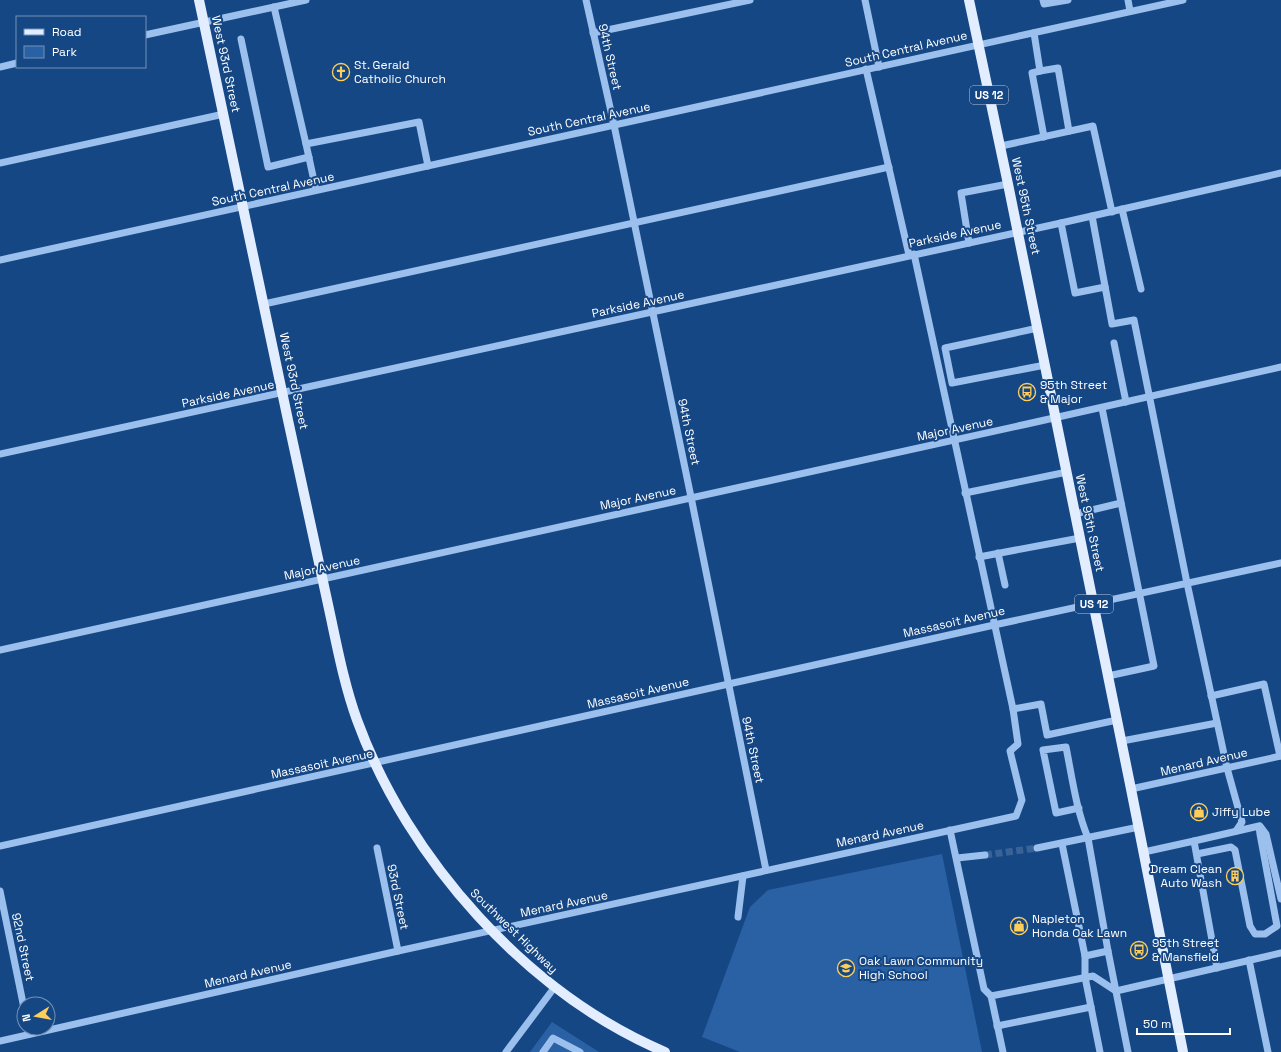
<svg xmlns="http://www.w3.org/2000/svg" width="1281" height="1052" font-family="'Space Grotesk',sans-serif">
<rect width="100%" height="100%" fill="#164785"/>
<g fill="#2961a4">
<path d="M942 854 982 1052H740L702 1037 750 907 768 890Z"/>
<path d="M552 1022 599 1052H530Z"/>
</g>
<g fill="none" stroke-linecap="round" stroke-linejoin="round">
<path stroke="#396397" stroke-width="7" stroke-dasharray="7 3.5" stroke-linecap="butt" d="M985 855 1037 848"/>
<g stroke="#9bc0ed" stroke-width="7">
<path d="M586 0 614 125 691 497 766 870"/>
<path d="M865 0 879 67"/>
<path d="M1043 0 1044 4 1068 0"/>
<path d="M1128 0 1130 11"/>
<path d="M274 7 306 144"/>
<path d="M593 33 750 0"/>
<path d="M1034 33 1040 71 1058 68 1069 131"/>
<path d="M145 35 306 0"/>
<path d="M241 39 268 167 309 157"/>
<path d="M0 67 17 63"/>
<path d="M866 69 909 255"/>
<path d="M1040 71 1032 73 1044 137"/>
<path d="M1001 146 1093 126 1112 212"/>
<path d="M0 163 224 114"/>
<path d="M316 190 306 144 419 122 428 166"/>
<path d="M1122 209 1141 289"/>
<path d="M1092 216 1112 324 1134 320 1187 583 1227 768 1242 822 1236 831"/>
<path d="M1061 223 1075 293 1105 287"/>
<path d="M969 243 961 193 1008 184"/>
<path d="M0 260 1183 0"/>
<path d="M264 304 889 167"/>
<path d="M1038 328 945 348 952 383 1045 365"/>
<path d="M1114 343 1126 402"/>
<path d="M1102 408 1154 666 1108 676"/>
<path d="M0 454 1061 223 1281 173"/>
<path d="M965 493 1067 472"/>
<path d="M1075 514 1121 503"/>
<path d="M998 553 1005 585"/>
<path d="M979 557 1080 538"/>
<path d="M0 650 1027 424 1281 367"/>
<path d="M1211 696 1264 684 1280 756"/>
<path d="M1013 709 1041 704 1047 735 1117 720"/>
<path d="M1122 741 1217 723"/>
<path d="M1131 789 1281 756"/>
<path d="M1079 808 1056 813 1043 750 1066 747C1072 777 1076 809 1088 838L1108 951 1085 956"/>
<path d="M1260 826 1266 834 1281 899"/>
<path d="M950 830 984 989 991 996"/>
<path d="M1194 841 1259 826 1260 834 1277 926 1265 934H1255L1250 926 1235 850 1231 847 1197 854"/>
<path d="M1062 844 1085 956V977L1100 1052"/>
<path d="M0 846 994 625 1281 563"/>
<path d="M377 848 398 951"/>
<path d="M1037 848 1139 827"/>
<path d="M1144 852 1194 841 1217 968"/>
<path d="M957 858 985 855"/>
<path d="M0 891 24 1008"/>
<path d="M738 917 743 876"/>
<path d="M1108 951 1128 1052"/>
<path d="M1249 960 1268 1052"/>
<path d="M997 1026 1091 1007"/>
<path d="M0 1041 398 951 1016 816 1022 800 1010 751 1018 744 1013 709 914 254"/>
<path d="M506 1052 554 988"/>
<path d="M543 1052 553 1038 580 1052"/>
<path d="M1003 1052 991 996 1093 976 1116 991 1281 953"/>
</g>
<g stroke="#e2edff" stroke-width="10">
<path d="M199 0C230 140 259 280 288 420 302 483 315 546 329 609 337 646 344 684 357 720 408 860 527 993 665 1052"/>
<path d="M969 0 1008 184 1131 789 1183 1052"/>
</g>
</g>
<defs>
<g id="church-ring" transform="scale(0.9)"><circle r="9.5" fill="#164785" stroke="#ffce58" stroke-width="1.5"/><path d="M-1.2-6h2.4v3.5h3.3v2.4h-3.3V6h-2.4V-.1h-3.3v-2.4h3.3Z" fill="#ffce58"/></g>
<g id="bus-ring" transform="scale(0.9)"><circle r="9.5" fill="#164785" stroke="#ffce58" stroke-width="1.5"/><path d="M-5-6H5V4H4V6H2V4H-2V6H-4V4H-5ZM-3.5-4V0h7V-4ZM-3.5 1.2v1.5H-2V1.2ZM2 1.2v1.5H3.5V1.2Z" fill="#ffce58"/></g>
<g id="shop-ring" transform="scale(0.9)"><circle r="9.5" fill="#164785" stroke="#ffce58" stroke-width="1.5"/><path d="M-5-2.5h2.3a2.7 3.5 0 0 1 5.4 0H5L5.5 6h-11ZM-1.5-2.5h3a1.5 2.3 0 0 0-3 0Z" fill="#ffce58"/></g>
<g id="building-ring" transform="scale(0.9)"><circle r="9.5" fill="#164785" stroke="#ffce58" stroke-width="1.5"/><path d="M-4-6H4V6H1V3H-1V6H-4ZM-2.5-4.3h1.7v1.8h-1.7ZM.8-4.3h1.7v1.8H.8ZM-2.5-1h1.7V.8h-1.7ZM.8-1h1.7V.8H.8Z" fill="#ffce58"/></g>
<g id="school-ring" transform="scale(0.9)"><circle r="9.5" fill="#164785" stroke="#ffce58" stroke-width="1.5"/><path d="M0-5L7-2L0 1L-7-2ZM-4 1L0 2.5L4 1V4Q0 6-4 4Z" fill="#ffce58"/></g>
</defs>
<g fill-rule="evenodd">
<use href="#church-ring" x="341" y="72"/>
<use href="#bus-ring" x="1027" y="392"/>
<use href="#shop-ring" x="1199" y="812"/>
<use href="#building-ring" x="1235" y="876"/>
<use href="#shop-ring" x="1019" y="926"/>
<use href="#bus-ring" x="1139" y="950"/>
<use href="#school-ring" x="846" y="968"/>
</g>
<g text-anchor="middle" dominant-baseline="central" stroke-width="4" stroke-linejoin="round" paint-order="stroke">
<g fill="#164785" stroke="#b9c8da" stroke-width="1">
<rect x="970" y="86" width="38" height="18" rx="3"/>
<rect x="1075" y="595" width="38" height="18" rx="3"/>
</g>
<g font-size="11" font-weight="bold" fill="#fff">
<text x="989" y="95">US 12</text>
<text x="1094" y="604">US 12</text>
</g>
<g font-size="12" fill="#fff" stroke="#164785">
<text transform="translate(906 49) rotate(-13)">South Central Avenue</text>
<text transform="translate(610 57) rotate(77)">94th Street</text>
<text transform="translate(226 64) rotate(78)">West 93rd Street</text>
<text transform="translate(589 119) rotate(-12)">South Central Avenue</text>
<text transform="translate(273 189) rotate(-12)">South Central Avenue</text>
<text transform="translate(1026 206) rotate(78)">West 95th Street</text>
<text transform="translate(955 234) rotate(-12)">Parkside Avenue</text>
<text transform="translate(638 304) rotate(-12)">Parkside Avenue</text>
<text transform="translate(294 381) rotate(78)">West 93rd Street</text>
<text transform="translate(228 394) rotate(-12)">Parkside Avenue</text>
<text transform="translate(955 429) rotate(-12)">Major Avenue</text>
<text transform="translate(689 432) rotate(78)">94th Street</text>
<text transform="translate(638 498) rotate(-12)">Major Avenue</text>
<text transform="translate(1090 523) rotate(78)">West 95th Street</text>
<text transform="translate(322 568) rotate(-12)">Major Avenue</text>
<text transform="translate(954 622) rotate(-13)">Massasoit Avenue</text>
<text transform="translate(638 693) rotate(-13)">Massasoit Avenue</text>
<text transform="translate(753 750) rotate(78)">94th Street</text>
<text transform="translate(1204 762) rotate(-13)">Menard Avenue</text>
<text transform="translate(322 764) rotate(-12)">Massasoit Avenue</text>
<text transform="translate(880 834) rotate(-12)">Menard Avenue</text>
<text transform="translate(398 897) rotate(78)">93rd Street</text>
<text transform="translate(564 904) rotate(-12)">Menard Avenue</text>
<text transform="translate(514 931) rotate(44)">Southwest Highway</text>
<text transform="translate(23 947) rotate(78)">92nd Street</text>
<text transform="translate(248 974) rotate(-13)">Menard Avenue</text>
</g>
<g font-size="12" fill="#fff" stroke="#164785" text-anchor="start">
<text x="354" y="65">St. Gerald<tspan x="354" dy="14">Catholic Church</tspan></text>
<text x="1040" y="385">95th Street<tspan x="1040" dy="14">&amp; Major</tspan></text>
<text x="1212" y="812">Jiffy Lube</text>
<text x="1222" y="869" text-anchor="end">Dream Clean<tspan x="1222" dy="14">Auto Wash</tspan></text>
<text x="1032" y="919">Napleton<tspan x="1032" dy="14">Honda Oak Lawn</tspan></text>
<text x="1152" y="943">95th Street<tspan x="1152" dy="14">&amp; Mansfield</tspan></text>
<text x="859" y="961">Oak Lawn Community<tspan x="859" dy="14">High School</tspan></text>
</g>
</g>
<rect x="16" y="16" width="130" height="52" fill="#164785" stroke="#7391b6"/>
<rect x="24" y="29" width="20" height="6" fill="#e2edff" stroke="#7391b6"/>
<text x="52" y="36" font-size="12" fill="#ffffff">Road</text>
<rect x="24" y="46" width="20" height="12" fill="#2961a4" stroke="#7391b6"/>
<text x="52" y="56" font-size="12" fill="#ffffff">Park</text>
<g transform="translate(36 1016) rotate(259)"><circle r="19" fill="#164785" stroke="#7391b6"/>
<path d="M0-3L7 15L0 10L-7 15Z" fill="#ffce58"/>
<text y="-6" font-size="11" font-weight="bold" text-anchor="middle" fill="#ffffff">N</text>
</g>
<path d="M1137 1028v6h93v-6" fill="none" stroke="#ffffff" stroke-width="2"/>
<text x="1143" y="1028" font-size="12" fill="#ffffff" stroke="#164785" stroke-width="3" paint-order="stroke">50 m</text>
</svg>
